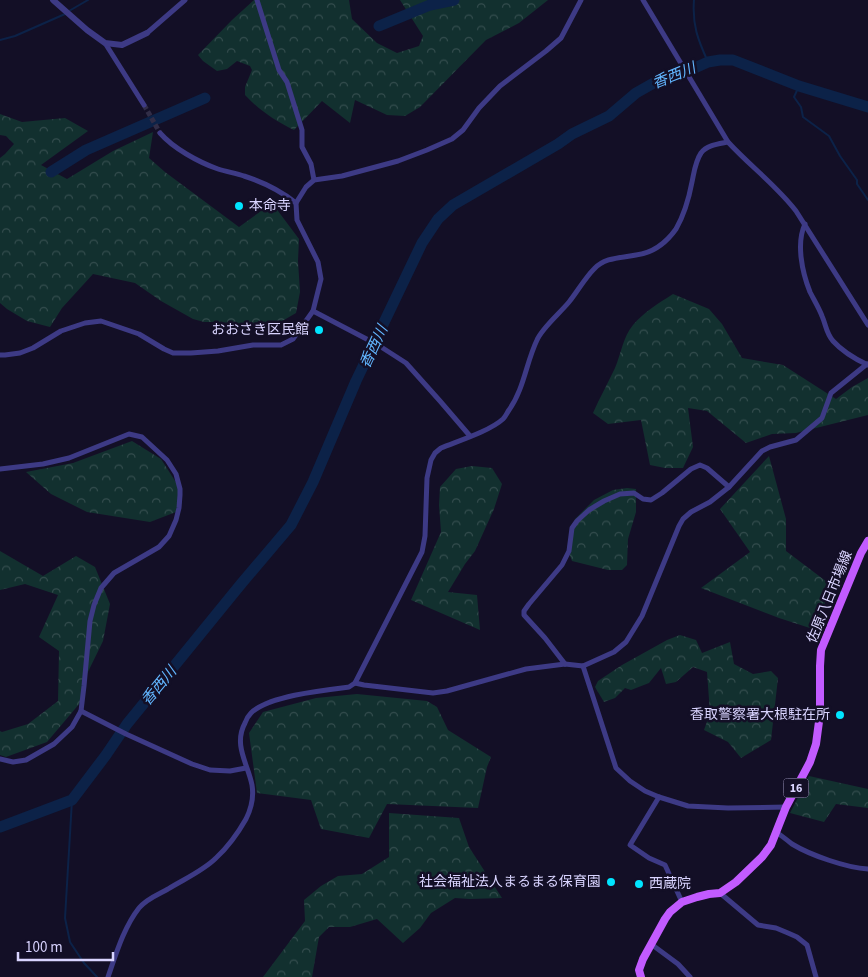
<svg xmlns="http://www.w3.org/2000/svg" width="868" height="977" font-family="'Source Sans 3','Noto Sans JP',sans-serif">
<defs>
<pattern id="forest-crowns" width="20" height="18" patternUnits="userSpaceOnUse" patternTransform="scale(1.25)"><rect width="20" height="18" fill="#12302f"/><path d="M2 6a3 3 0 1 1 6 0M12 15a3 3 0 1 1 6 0" fill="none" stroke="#344d4e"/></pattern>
</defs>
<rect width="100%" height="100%" fill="#130f26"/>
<g fill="url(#forest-crowns)">
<path d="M254 0H349L352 19 377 43 397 53 419 46 423 36 400 0H548L519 23 486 40 420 107 405 116 387 115 355 100 350 123 322 101 294 130C275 121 259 110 245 95V87L252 70 250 66 237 61 227 69 217 71 203 61 198 55 232 20Z"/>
<path d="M0 114 22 122 65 118 88 131 41 165 67 179 113 151 153 132 149 158 165 172 239 227 272 203 299 239 298 261 300 292 296 313 272 327 220 322H204L193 319 161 301 135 283 93 274 62 308 50 327 27 321 7 309 0 303V158L5 154 14 144 6 136 0 135Z"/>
<path d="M673 294 709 309 722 324 742 358 783 365 836 399 852 387 868 378V415L796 433 772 434 746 443 707 411 688 408 693 447 683 468H665L650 465 641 420 608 424 593 413C600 397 608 383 615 368 621 354 623 337 633 325 644 312 659 303 673 294Z"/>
<path d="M132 441 161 459 179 487 182 503 176 512 150 522 87 512 51 494 26 472 73 463Z"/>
<path d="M769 456 786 519V551L831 585 816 630 779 618 701 588 750 552 720 509Z"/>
<path d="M472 466 492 468 502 484 494 509 475 551 465 564 448 592 477 595 480 630 411 600 441 532 439 505 440 487 456 469Z"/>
<path d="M627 488 636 489V512L628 539 627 565 622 570H608L572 561 567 548 575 519 594 500 613 490Z"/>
<path d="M0 551 43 576 76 556 95 567 110 604 103 641 86 676 80 703 47 742 6 757 0 755V731L2 732 28 724 58 701 59 651 39 637 58 595 25 584 0 590Z"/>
<path d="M680 635 696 640 702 653 730 642 734 664 753 674 771 671 778 678 771 740 741 758 728 742 704 730 710 713 707 672 693 667 676 682 666 684 661 668 649 683 631 690 625 688 615 698 604 702 595 687 598 681 622 665 667 640Z"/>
<path d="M357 694 427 701 437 707 448 730 491 757 487 767 478 808 387 804 369 838 321 829 311 800 257 793 249 733 263 712 316 698Z"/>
<path d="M809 776 868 789V808L836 804 824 822 790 813Z"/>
<path d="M389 813 459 818 469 847 502 898 470 899 455 898 431 913 420 928 403 943 377 919 350 927H329L319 937 312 977H263L305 921 304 900 321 886 338 876 362 874 389 857Z"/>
</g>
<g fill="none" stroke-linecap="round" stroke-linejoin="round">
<g stroke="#0c2248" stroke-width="2">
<path d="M694 0C692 25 698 40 708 62"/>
<path d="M69 11 88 0"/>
<path d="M0 40 15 36 65 14"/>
<path d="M799 86 794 97 801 107 803 117 829 136 840 156 857 180V184L868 200"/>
<path d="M72 800 65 918 70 942 84 963 97 977"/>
</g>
<g stroke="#0c2248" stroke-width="11">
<path d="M379 26 430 5 454 0"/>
<path d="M51 172 86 150 205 98"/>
<path d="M0 827 72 800 106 755 127 724 241 584 291 525 313 482 356 381 422 243 438 219 453 205 558 144 572 134 609 116 636 93 659 80 677 76 708 62 720 60H733L799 86 868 107"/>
</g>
<path stroke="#312d47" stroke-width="5" stroke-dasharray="5 2.5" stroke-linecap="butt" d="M144 105 160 133"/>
<g stroke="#3d3a85" stroke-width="5">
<path d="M257 0 279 70 287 82 302 130V147L311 164 314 180"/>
<path d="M643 0 728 142C750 166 776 185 796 211L868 325"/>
<path d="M147 33 185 0"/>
<path d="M105 43 144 105"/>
<path d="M160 133C173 148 198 162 218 169 227 172 236 173 244 176 263 182 281 191 296 203"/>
<path d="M805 224C796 243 802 272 810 292 814 300 819 308 822 316 826 325 826 333 833 341 842 351 855 359 868 365"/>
<path d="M313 311 378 345 406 363 440 401 470 436"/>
<path d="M0 355H5L20 353 33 348 61 331 85 323 101 321 139 334 164 349 173 353H191L218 351 253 345H281L293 339 313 311 321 279 318 262 297 220 296 203 306 187 314 180 342 176 398 161 427 150 452 139 463 130 479 108 500 86 546 51 561 38 581 0"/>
<path d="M0 469 43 464 69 458 129 434 142 437 167 460 176 474 180 489V495L179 508 176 520 169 536 159 547 114 573 101 588 94 605 90 621 84 686 81 711 72 727 54 744 26 760 13 762 0 759"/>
<path d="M565 664 545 638 524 615V611L529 604 562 565 569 551 572 528 577 521 589 510 604 501 620 494 634 493 643 499 651 500 662 493 691 469 700 465 707 468 729 487"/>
<path d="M583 666 616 768 630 781 645 791 659 797 688 806 728 808 786 807"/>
<path d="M355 683 364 685 433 693 447 691 526 669 565 664 583 666 614 652 626 642 642 616 679 526 683 519 691 512 710 502 729 487 762 451 770 447 796 440 822 418 831 393 867 364"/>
<path d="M81 711 126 734 192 764 210 770 230 771 246 768"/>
<path d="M659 797 630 845 649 858 665 865 682 902"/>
<path d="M776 832C782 836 787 840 792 844 810 855 847 868 868 869"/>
<path d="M720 893 758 925 776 928 788 933 797 937 807 945 816 977"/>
<path d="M651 944 678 964 690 977"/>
<path d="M108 977C116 954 124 927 139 908 146 899 159 894 168 889 184 879 203 871 216 858 228 847 238 833 246 819 251 809 254 797 252 785 248 764 233 745 245 723 246 720 248 716 251 713 268 696 324 690 349 687L355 683 422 552 425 536 427 478 431 460 435 453 441 448C458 441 490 431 503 419 505 417 507 413 509 410 524 389 526 363 537 340 542 328 560 313 569 302 577 292 585 278 594 269 605 257 621 258 636 255 653 253 666 243 676 229 684 215 689 198 692 182 694 173 695 162 701 153 707 145 718 144 728 142"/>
</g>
<path stroke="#3d3a85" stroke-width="6" d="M53 0 87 30 105 43 122 45 147 33"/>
<path stroke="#c25bff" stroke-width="8" d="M641 977 639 970 643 959 665 919 670 912 682 902 697 897 709 894 720 893 736 882 762 857 771 845 786 807 810 762 816 744 820 714V666L821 650 861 553 868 541"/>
</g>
<g fill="#00e5ff" stroke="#130f26" stroke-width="2">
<circle cx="239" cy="206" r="5"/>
<circle cx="319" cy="330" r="5"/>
<circle cx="840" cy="715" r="5"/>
<circle cx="611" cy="882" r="5"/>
<circle cx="639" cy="884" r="5"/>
</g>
<g text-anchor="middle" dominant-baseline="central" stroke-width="5" stroke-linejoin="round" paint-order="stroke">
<rect fill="#130f26" stroke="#9e99be" stroke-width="1" x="783.5" y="778.5" width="25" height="19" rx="4"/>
<g font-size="12" font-weight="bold" fill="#d9d4ff">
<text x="796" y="788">16</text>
</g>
<g font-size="14" fill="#d9d4ff" stroke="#130f26" text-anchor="end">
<text x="249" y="206" text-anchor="start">本命寺</text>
<text x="309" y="330">おおさき区民館</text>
<text x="830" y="715">香取警察署大根駐在所</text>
<text x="601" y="882">社会福祉法人まるまる保育園</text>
<text x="649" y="884" text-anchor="start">西蔵院</text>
</g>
<g font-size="14" fill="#d9d4ff" stroke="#130f26">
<text transform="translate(830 597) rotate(-68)">佐原八日市場線</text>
</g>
<g font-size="15" font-style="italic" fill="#62b6ff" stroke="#130f26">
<text transform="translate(674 76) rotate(-22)">香西川</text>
<text transform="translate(374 347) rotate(-65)">香西川</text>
<text transform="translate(159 686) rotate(-50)">香西川</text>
</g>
</g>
<path d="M18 952v8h95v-8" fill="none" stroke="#d9d4ff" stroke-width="2.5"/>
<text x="25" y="952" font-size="15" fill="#d9d4ff" stroke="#130f26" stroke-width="4" paint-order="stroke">100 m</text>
</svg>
